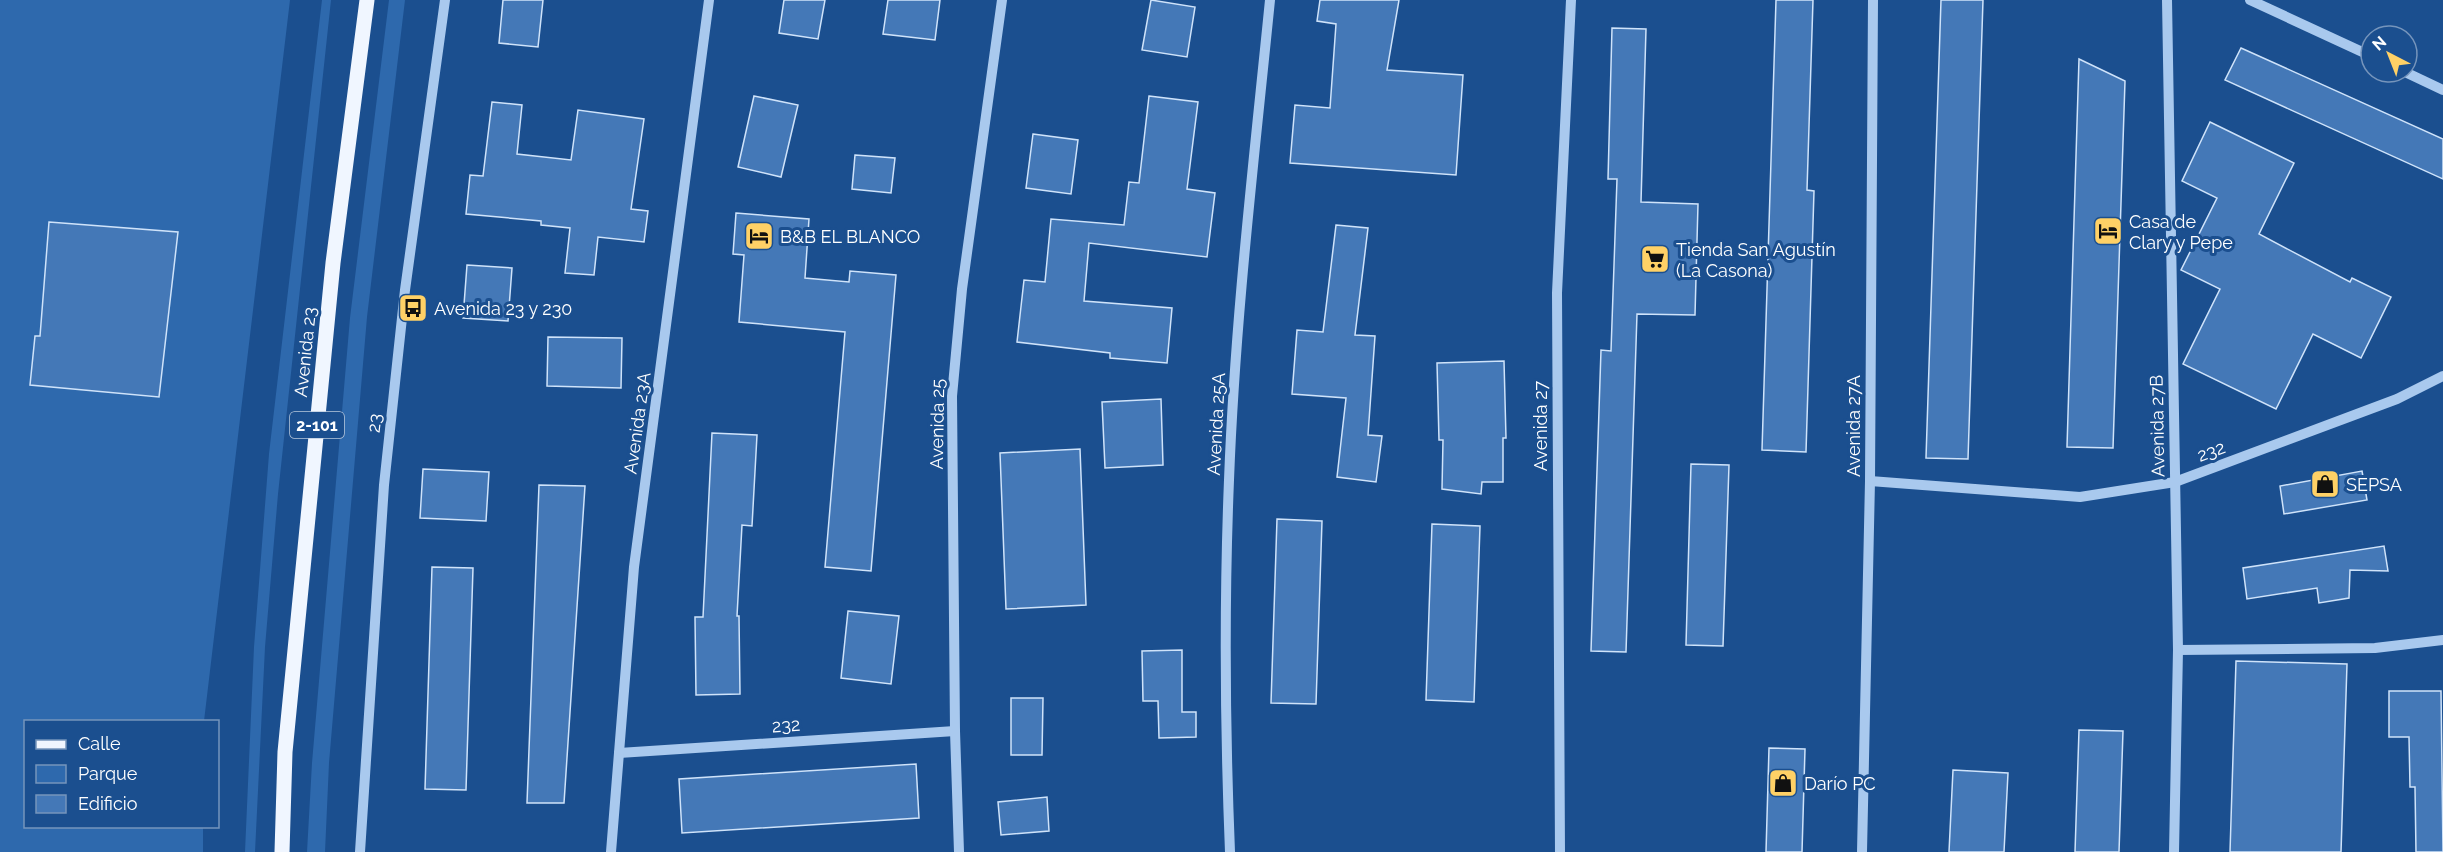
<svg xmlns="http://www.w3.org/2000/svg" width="2443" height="852" font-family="Raleway,sans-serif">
<rect width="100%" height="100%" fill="#1b4f8f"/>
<g fill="#2e69ad">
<path d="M0 0H290L204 721 26 722V826L203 827V852H0Z"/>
<path d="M322 0H331L278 494 265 647 255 852H245L254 647 269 454Z"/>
<path d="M389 0H405L367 317 329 763 325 852H307L312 763 350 318Z"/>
</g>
<g fill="#4478b7" stroke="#cfe3fa" stroke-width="1.5">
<path d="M503 0H543L538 47 499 43Z"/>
<path d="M784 0H825L818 39 779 33Z"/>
<path d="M888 0H940L935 40 883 34Z"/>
<path d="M1151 0 1195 7 1187 57 1142 50Z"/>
<path d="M1320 0H1399L1387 70 1463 75 1456 175 1290 163 1295 105 1330 108 1336 24 1317 21Z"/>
<path d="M1776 0H1813L1807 190 1814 191 1806 452 1762 450Z"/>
<path d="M1941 0H1983L1968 459 1926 458Z"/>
<path d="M1612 28 1646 29 1641 202 1698 204 1695 315 1637 314 1626 652 1591 651 1601 350 1611 351 1617 179H1608Z"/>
<path d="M2241 48 2443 139V179L2225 80Z"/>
<path d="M2079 59 2125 81 2113 448 2067 447Z"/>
<path d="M754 96 798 105 781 177 738 167Z"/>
<path d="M1149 96 1198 102 1187 189 1215 193 1207 257 1089 243 1084 301 1172 308 1167 363 1110 358V353L1017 342 1024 280 1045 282 1051 219 1124 225 1129 182 1139 183Z"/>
<path d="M492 102 522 105 517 154 571 160 578 110 644 119 631 209 648 211 644 242 598 237 594 275 565 273 570 228 541 225V221L466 214 470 175 483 176Z"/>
<path d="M2210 122 2294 163 2259 234 2350 282 2352 278 2391 297 2361 358 2313 334 2276 409 2183 364 2220 289 2181 270 2217 198 2182 181Z"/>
<path d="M1033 134 1078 140 1071 194 1026 188Z"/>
<path d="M855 155 895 158 891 193 852 189Z"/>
<path d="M736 213 809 219 805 278 849 282 850 271 896 275 871 571 825 567 845 332 739 322 744 255 733 254Z"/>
<path d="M49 222 178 232 159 397 30 385 35 336H40Z"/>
<path d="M1336 225 1368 228 1355 335 1375 336 1368 435 1382 436 1376 482 1337 477 1346 398 1292 394 1297 330 1323 332Z"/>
<path d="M467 265 512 268 508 321 463 318Z"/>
<path d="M548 337 622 338 621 388 547 386Z"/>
<path d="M1504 361 1506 438H1503V482H1482L1481 494 1442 489 1443 440H1439L1437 363Z"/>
<path d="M1161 399 1163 465 1105 468 1102 402Z"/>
<path d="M712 433 757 435 752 526 742 525 737 616H739L740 694 696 695 695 617H703Z"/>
<path d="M1080 449 1086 605 1006 609 1000 453Z"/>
<path d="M1691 464 1729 465 1723 646 1686 645Z"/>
<path d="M423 469 489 472 486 521 420 518Z"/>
<path d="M2362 471 2367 500 2284 514 2280 486Z"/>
<path d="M539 485 585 486 564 803H527Z"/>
<path d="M1277 519 1322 521 1316 704 1271 703Z"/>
<path d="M1432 524 1480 526 1474 702 1426 700Z"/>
<path d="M2384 546 2388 571 2350 570 2349 598 2319 603 2317 588 2247 599 2243 568Z"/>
<path d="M432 567 473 568 466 790 425 789Z"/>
<path d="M848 611 899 616 891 684 841 678Z"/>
<path d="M1182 650V712H1196V737L1159 738 1158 701H1143L1142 651Z"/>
<path d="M2236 661 2347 664 2341 852H2230Z"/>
<path d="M2389 691H2441L2443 852H2416L2415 787H2410L2409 737H2389Z"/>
<path d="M1011 698H1043L1042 755H1011Z"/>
<path d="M2079 730 2123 731 2119 852H2075Z"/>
<path d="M1769 748 1805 749 1802 852H1766Z"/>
<path d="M916 764 919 818 682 833 679 779Z"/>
<path d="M1953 770 2008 773 2004 852H1949Z"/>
<path d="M1047 797 1049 831 1001 835 998 802Z"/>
</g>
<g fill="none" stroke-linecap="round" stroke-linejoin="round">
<g stroke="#a9c9ee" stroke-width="10">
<path d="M2167 0 2178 650 2174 852"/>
<path d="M2250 0 2371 56"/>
<path d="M2405 72 2443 90"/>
<path d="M1870 481 2080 497 2175 482 2397 399 2443 376"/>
<path d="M2178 650 2375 648 2443 640"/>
<path d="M619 753 955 731"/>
<path d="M360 852 384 485 405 290 445 0"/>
<path d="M611 852 634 567 709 0"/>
<path d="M959 852 955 731 952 396 962 289 1002 0"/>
<path d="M1230 852C1225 728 1224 604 1229 480 1235 319 1254 160 1270 0"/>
<path d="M1560 852 1557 293 1571 0"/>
<path d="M1862 852 1870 481 1873 0"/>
</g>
<path stroke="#f0f6ff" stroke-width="15" d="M282 852 285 752 333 263 367 0"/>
</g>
<defs>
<g id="hotel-square" transform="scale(1.5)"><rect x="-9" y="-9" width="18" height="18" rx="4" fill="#ffd166" stroke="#1b4f8f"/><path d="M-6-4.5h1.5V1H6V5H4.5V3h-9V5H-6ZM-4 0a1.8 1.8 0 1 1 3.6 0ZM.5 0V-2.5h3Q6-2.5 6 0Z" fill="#111"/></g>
<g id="supermarket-square" transform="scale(1.5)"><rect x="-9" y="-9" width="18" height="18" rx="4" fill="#ffd166" stroke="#1b4f8f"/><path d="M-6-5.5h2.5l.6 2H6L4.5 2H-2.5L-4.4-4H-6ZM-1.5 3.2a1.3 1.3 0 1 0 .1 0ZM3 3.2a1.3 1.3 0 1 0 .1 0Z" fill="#111"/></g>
<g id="bus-square" transform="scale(1.5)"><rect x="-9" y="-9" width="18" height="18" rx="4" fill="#ffd166" stroke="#1b4f8f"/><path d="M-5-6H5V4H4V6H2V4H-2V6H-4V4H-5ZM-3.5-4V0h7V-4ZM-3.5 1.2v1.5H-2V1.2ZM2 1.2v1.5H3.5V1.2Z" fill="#111"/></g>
<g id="shop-square" transform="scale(1.5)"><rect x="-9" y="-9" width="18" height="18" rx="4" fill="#ffd166" stroke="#1b4f8f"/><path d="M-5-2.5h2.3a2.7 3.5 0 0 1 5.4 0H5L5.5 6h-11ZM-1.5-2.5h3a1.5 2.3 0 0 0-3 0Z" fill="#111"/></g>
</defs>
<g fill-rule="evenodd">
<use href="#hotel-square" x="2108" y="231"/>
<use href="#hotel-square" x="759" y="236"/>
<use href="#supermarket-square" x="1655" y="259"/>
<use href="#bus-square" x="413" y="308"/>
<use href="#shop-square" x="2325" y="484"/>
<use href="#shop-square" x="1783" y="783"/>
</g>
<g text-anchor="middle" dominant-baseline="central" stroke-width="6" stroke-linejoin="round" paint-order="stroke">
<rect fill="#1b4f8f" stroke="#bbcadd" stroke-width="1.5" x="290" y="412" width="54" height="26" rx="4.5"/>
<g font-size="16" font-weight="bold" fill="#fff">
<text x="317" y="425">2-101</text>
</g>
<g font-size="18" fill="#fff" stroke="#1b4f8f" text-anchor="start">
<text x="2129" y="221">Casa de<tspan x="2129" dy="21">Clary y Pepe</tspan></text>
<text x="780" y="236">B&amp;B EL BLANCO</text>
<text x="1676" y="249">Tienda San Agustín<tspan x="1676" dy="21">(La Casona)</tspan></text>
<text x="434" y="308">Avenida 23 y 230</text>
<text x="2346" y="484">SEPSA</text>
<text x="1804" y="783">Darío PC</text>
</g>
<g font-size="18" fill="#fff" stroke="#1b4f8f">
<text transform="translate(305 352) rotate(-84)">Avenida 23</text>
<text transform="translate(374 423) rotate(-84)">23</text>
<text transform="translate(637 423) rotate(-82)">Avenida 23A</text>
<text transform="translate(937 424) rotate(-89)">Avenida 25</text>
<text transform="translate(1216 424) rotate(-87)">Avenida 25A</text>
<text transform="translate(1540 426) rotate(-90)">Avenida 27</text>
<text transform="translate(1853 426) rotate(-90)">Avenida 27A</text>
<text transform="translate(2157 426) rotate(-91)">Avenida 27B</text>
<text transform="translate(2211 451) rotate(-20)">232</text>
<text transform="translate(786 725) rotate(-4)">232</text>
</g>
</g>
<rect x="24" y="720" width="195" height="108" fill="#1b4f8f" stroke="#7695bc" stroke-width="1.5"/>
<rect x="36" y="740" width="30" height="9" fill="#f0f6ff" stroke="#7695bc" stroke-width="1.5"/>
<text x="78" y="750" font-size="18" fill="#ffffff">Calle</text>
<rect x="36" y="765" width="30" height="18" fill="#2e69ad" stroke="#7695bc" stroke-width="1.5"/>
<text x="78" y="780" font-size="18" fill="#ffffff">Parque</text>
<rect x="36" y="795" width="30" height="18" fill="#4478b7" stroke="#7695bc" stroke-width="1.5"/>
<text x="78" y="810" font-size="18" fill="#ffffff">Edificio</text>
<g transform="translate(2389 54) rotate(318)"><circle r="28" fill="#1b4f8f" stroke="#7695bc" stroke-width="1.5"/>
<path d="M0-4.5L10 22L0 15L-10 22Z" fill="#ffd166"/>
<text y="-9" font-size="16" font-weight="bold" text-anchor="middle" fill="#ffffff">N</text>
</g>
</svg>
